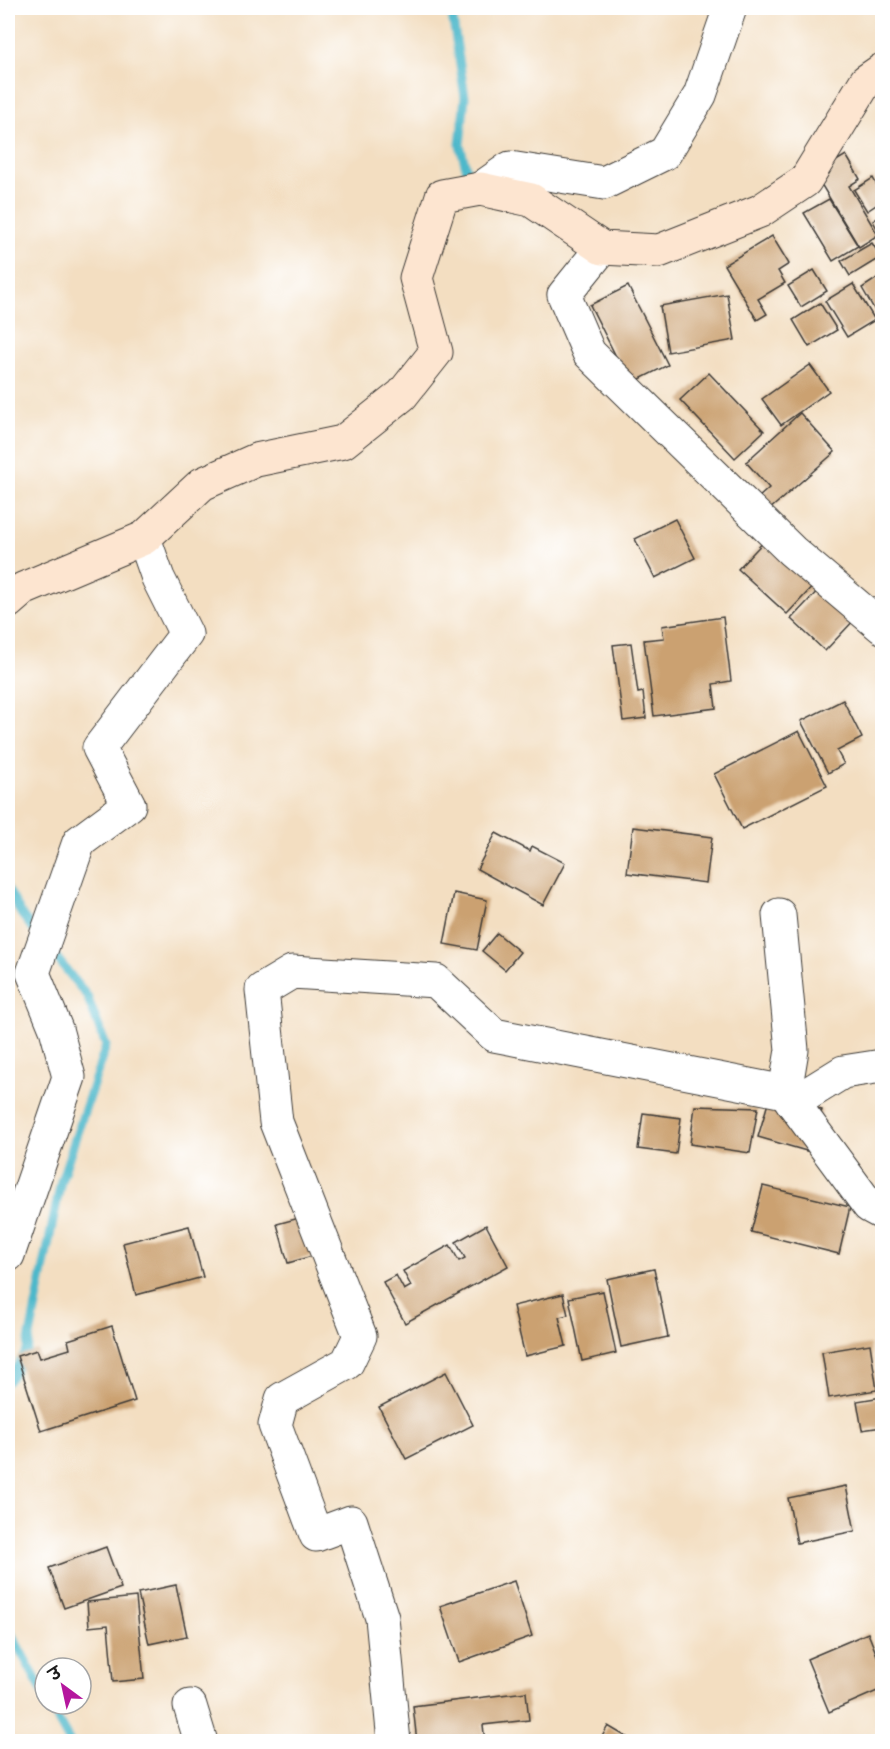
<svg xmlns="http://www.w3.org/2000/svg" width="890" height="1749" font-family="'Shantell Sans','Playpen Sans Deva',sans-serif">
<rect width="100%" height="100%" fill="#fff"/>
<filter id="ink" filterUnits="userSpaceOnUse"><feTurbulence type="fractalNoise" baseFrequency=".0167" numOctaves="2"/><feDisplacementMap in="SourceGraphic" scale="12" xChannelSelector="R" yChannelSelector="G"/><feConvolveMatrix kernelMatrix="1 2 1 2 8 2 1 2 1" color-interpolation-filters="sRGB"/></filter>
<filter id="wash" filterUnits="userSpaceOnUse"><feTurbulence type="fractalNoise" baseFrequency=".008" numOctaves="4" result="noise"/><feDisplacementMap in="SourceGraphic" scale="24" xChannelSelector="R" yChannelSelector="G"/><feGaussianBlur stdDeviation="1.35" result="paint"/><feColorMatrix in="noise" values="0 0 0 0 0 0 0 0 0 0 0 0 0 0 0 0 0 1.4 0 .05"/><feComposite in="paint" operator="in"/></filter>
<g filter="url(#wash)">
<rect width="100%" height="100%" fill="#f3dec1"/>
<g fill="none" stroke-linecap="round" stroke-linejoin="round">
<g stroke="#4db8ca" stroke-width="9">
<path d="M451 8 465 97 460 145 469 179"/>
<path d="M8 890 22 915 38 935"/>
<path d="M8 1381 27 1351 61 1181 106 1046 87 996 49 948"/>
<path d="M8 1628 45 1696"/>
<path d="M49 1704 70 1742"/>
</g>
</g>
<g id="blocks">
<g fill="#cba171">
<path d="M846 155 860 179 849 186 878 235 859 247 815 174Z"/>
<path d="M873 178 882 195V201L867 211 854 190Z"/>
<path d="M829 199 858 246 833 261 804 213Z"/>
<path d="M882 215V237L873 221Z"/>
<path d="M772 236 789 264 778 271 785 283 758 299 767 314 757 320 724 265Z"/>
<path d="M872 243 881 257 850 276 841 261Z"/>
<path d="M814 270 827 291 801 307 788 286Z"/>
<path d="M882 275V311L877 314 862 288Z"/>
<path d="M853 284 875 320 847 337 825 301Z"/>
<path d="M628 286 668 365 630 384 590 305Z"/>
<path d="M727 294 735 340 668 352 660 306Z"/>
<path d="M820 303 837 330 809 347 793 320Z"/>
<path d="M810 365 829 391 781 425 762 399Z"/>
<path d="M709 373 764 431 735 458 680 400Z"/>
<path d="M800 413 835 452 769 510 758 498 769 488 746 462Z"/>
<path d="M675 519 695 558 655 578 635 539Z"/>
<path d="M770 535 818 581 787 614 738 569Z"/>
<path d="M823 585 857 617 825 651 791 619Z"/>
<path d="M723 617 731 681 713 684 716 708 654 716 644 640 664 638 662 626Z"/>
<path d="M631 643 638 693 643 692 646 718 623 721 613 645Z"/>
<path d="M843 700 862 738 837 751 844 764 828 773 801 721Z"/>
<path d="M799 731 827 786 742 829 714 774Z"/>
<path d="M633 827 712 837 706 883 627 873Z"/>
<path d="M496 833 530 851 532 846 565 863 543 905 477 869Z"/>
<path d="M454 893 487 900 477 950 444 944Z"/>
<path d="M497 933 520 952 505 970 482 951Z"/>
<path d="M770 1096 822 1110 810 1152 758 1137Z"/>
<path d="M695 1106 758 1108 750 1153 690 1144Z"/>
<path d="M643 1113 681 1118 676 1154 638 1149Z"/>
<path d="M763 1186 850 1207 839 1254 751 1232Z"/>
<path d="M310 1215 336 1249 288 1263 277 1224Z"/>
<path d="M486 1225 508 1266 405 1323 383 1282 396 1275 404 1290 411 1286 403 1271 450 1245 459 1261 465 1258 456 1242Z"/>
<path d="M189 1226 203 1277 136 1295 123 1243Z"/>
<path d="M654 1269 668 1337 621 1347 607 1279Z"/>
<path d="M603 1291 616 1353 582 1361 569 1298Z"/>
<path d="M563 1294 568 1315 559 1317 566 1346 525 1356 513 1306Z"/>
<path d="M112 1326 135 1401 41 1431 17 1356 37 1350 40 1358 70 1349 68 1340Z"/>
<path d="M870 1344 877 1390 829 1398 822 1352Z"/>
<path d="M446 1372 473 1425 406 1459 379 1407Z"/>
<path d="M882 1397V1427L862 1430 857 1401Z"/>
<path d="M846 1486 855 1531 797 1543 788 1498Z"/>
<path d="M106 1547 121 1588 64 1608 49 1568Z"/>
<path d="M514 1581 532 1636 459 1662 440 1606Z"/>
<path d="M176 1585 187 1636 149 1644 138 1593Z"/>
<path d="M136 1597 144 1679 113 1682 108 1625 89 1627 87 1602Z"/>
<path d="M868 1633 882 1668V1689L829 1712 807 1659Z"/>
<path d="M526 1692 529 1720 483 1725 485 1742H417L413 1706Z"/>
<path d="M608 1726 635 1742H599Z"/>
</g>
</g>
</g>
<g filter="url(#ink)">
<use href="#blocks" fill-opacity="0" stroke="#3c3935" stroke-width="1.5"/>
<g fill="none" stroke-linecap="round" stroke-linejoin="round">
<g stroke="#3c3935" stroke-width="35">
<g id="street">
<path d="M480 189 510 168 604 183 665 153 700 95 730 8"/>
<path d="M602 248 564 295 589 353 792 551 882 627"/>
<path d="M779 915 792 1050 785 1092"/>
<path d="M793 1103 843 1072 882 1066"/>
<path d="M8 1255 69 1077 56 1029 33 973 79 842 129 805 99 748 186 634 158 578 144 538"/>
<path d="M190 1706 201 1742"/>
<path d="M394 1742 382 1618 351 1522 316 1535 275 1425 282 1399 347 1363 360 1336 276 1122 262 990 292 972 436 981 494 1035 785 1092 869 1206 882 1213"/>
</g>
</g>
<g stroke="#3c3935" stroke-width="35">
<path id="secondary" d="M8 602 23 589 144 538 202 484 256 460 343 442 402 395 436 352 416 278 442 196 480 189 531 200 602 248 659 251 760 211 805 181 866 81 882 70"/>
</g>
<use href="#street" stroke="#fff" stroke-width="33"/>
<use href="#secondary" stroke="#fde5d0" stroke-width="33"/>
</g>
</g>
<rect width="890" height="1749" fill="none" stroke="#fff" stroke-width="30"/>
<g transform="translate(63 1686) rotate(327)"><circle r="28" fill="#ffffff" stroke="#a4a4a4" stroke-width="1.5"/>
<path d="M0-4.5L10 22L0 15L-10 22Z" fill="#b5179e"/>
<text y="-9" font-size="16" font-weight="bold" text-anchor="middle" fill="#1c1c1c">उ</text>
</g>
</svg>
